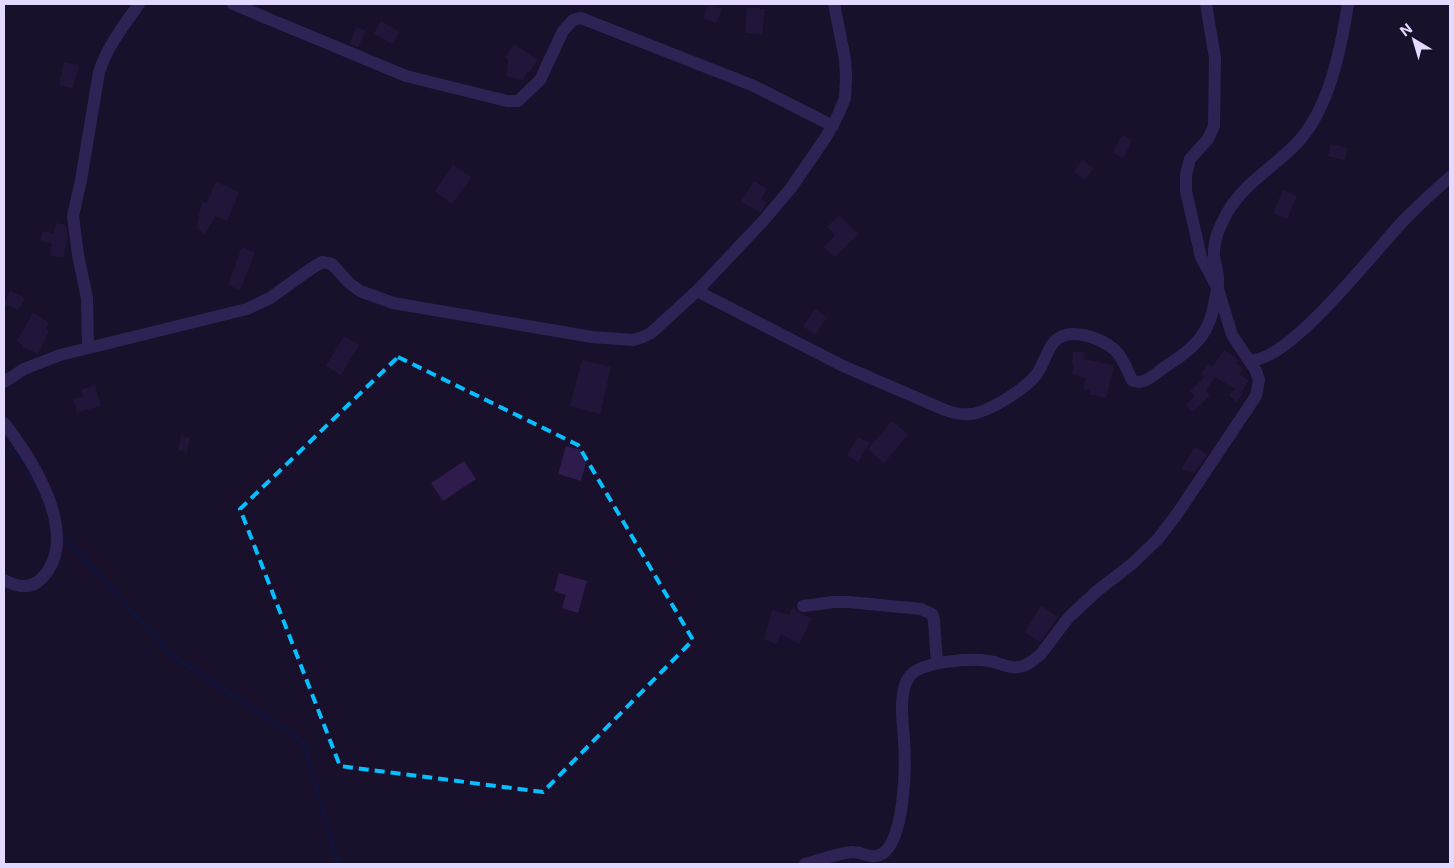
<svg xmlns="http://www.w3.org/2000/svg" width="1454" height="868" font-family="Inter,sans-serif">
<rect width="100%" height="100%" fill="#19102b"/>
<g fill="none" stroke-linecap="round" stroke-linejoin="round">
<g stroke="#0a174a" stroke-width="4">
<path d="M4 444 24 462"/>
<path d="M28 471 38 489"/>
<path d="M60 533 172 655 303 742 338 864"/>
</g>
</g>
<g fill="#2d1c4c">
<path d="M709 4 722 9 716 23 703 18Z"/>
<path d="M747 7 765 9 762 35 745 33Z"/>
<path d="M381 21 399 32 392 44 374 33Z"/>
<path d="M357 27 366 31 358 47 349 44Z"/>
<path d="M514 44 538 60 529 73 527 71 523 80 507 76 508 59 505 57Z"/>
<path d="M64 62 79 65 73 88 59 85Z"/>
<path d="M1122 135 1132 140 1124 158 1113 153Z"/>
<path d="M1331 144 1348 148 1345 160 1328 156Z"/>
<path d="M1082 160 1094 168 1085 180 1074 172Z"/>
<path d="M453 165 471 177 452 204 435 191Z"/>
<path d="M754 181 767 189 761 199 767 203 760 212 741 202Z"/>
<path d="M216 182 239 192 227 221 215 216 205 234 196 228 202 202 207 203Z"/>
<path d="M1283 190 1297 196 1287 219 1273 213Z"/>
<path d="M839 215 858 234 835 257 824 247 835 235 827 227Z"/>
<path d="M56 223 66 225 68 237 63 258 50 255 52 244 40 241 43 231 54 234Z"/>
<path d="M242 247 255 253 240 290 228 285Z"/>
<path d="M10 291 25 298 18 310 4 304Z"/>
<path d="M815 309 827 318 815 335 803 326Z"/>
<path d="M33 313 49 323 45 329 49 330 38 354 22 347 23 345 17 341Z"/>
<path d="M344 336 359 345 341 375 326 366Z"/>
<path d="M1224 350 1238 360 1236 363 1243 368 1239 375 1249 380 1241 392 1243 394 1236 402 1229 395 1235 389 1215 377 1206 391 1210 395 1193 412 1186 405 1195 396 1190 391 1205 377 1201 374 1207 364 1212 367Z"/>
<path d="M1073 352H1084V359L1114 365 1106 398 1089 394 1090 390 1083 389 1086 378 1072 374 1074 364H1072Z"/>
<path d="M582 360 611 367 600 414 570 406Z"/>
<path d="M95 385 101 406 77 412 73 399 83 396 81 390Z"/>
<path d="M892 421 908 434 884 463 868 449Z"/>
<path d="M181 436 190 438 187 452 178 450Z"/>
<path d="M858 437 870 443 858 462 847 455Z"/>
<path d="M566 446 589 452 581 481 558 474Z"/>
<path d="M1195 447 1207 455 1194 473 1181 469Z"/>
<path d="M464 461 476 479 443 501 431 483Z"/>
<path d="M559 573 587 581 578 613 562 608 566 595 554 591Z"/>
<path d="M1041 606 1058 617 1040 642 1025 632Z"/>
<path d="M793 607 799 613 812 618 799 644 781 634 776 644 764 639 772 610 789 615Z"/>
</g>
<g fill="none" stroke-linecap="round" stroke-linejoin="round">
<g stroke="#4a3b8a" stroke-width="12">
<path d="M233 4 406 76 507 101H518L540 80 563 31 573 20 581 18 754 86 833 126"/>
<path d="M697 291 843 366 945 410C953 413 962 415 971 414 989 412 1025 389 1036 375 1044 365 1046 350 1055 341 1070 326 1101 338 1115 350 1123 358 1127 370 1132 380 1143 386 1154 375 1162 369 1193 348 1209 338 1215 300 1216 294 1218 288 1218 282 1219 273 1215 264 1214 256 1213 240 1220 226 1227 213 1244 183 1273 168 1296 144 1329 111 1341 48 1348 4"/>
<path d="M88 347 87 298 78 255 73 216 81 180 99 72C107 47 124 25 139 4"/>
<path d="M1250 360C1288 364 1378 247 1405 219 1420 204 1435 190 1450 177"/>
<path d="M4 382 24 369 60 355 247 309 270 298 312 268 322 262 332 264 349 283 360 291 393 303 592 337 633 340 643 337 651 333 697 291 764 220 791 188 826 137 838 115 845 98 846 77 845 59 834 4"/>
<path d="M4 423C32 459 82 536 42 578 31 590 17 587 4 580"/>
<path d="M803 606 834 602H849L921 609 932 614 934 620 937 663"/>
<path d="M805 864C820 860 837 853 853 852 863 852 871 860 882 854 905 839 906 766 904 741 903 722 898 693 909 677 920 661 971 658 989 661 999 662 1008 669 1018 667 1027 666 1034 660 1041 654L1068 618 1097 591 1132 564 1158 539 1177 514 1256 396 1259 380 1256 371 1232 335 1218 289 1201 257 1186 191V175L1190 159 1208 139 1214 126 1215 58 1206 4"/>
</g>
</g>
<path d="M0 0H1454V868H0ZM398 357 578 445 693 640 543 792 340 766 240 509Z" fill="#19102b" fill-opacity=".55" fill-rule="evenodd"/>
<path fill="none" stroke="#06bfff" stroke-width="4" stroke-dasharray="10 6" stroke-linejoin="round" d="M398 357 578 445 693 640 543 792 340 766 240 509Z"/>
<rect width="1454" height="868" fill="none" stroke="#e4daff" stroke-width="10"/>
<g transform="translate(1414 40) rotate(322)" stroke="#19102b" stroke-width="4" paint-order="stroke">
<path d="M0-4L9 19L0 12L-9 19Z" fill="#e4daff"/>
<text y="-8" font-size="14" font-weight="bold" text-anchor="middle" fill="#e4daff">N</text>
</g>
</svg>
